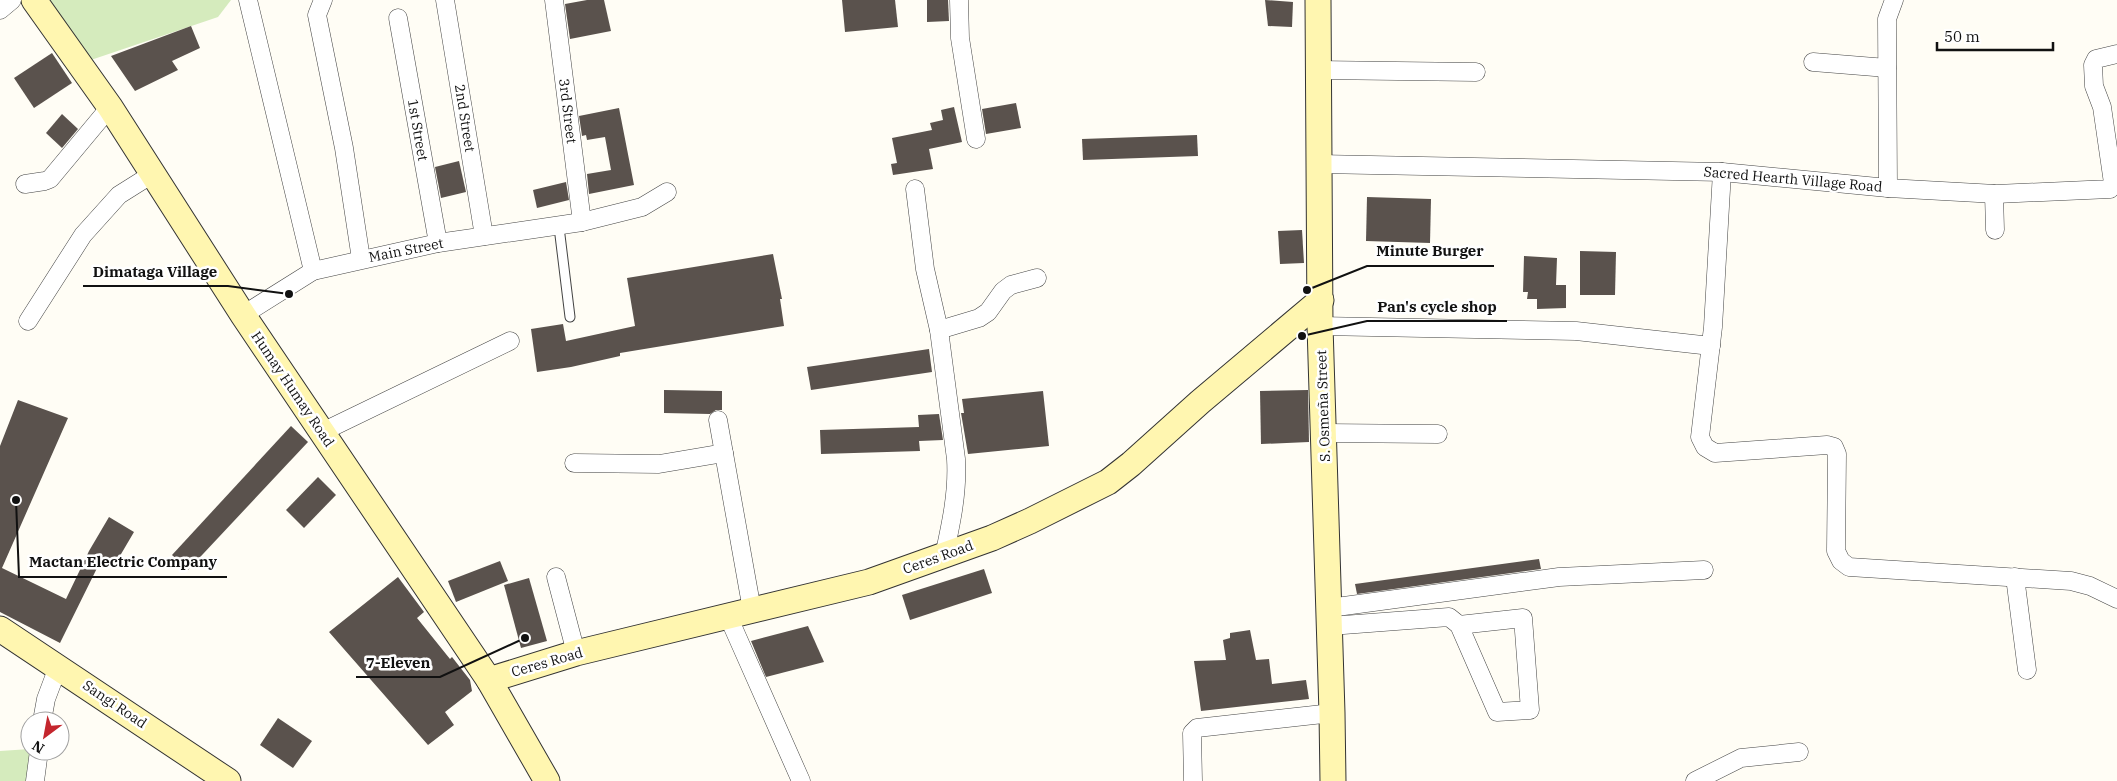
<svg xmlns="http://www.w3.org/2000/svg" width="2117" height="781" font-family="'IBM Plex Serif',serif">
<rect width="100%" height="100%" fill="#fffdf5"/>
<g fill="#d5ebbd">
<path d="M45 0H231L218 17 85 62Z"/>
<path d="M30 749 28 781H0V751Z"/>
</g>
<g fill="#5a524d">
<path d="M587 0H604L611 31 570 39 565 4Z"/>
<path d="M842 0H895L898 27 845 32Z"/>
<path d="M927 0H948L949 21 927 22Z"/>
<path d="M1265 0 1293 2 1292 27 1268 26Z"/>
<path d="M191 26 200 48 172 61 178 70 135 91 111 56Z"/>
<path d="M52 53 72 83 34 108 14 78Z"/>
<path d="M1016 103 1021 128 986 134 982 109Z"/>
<path d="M954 107 962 142 929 149 933 169 893 175 891 164 897 163 892 138 932 130 930 123 943 120 941 110Z"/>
<path d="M619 108 634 185 589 194 587 174 611 170 605 137 587 140 586 135 582 136 579 116Z"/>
<path d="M62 114 78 129 62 148 46 133Z"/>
<path d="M1197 135 1198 156 1083 160 1082 139Z"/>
<path d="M459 161 466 192 441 198 435 167Z"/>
<path d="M566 182 569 200 537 208 533 190Z"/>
<path d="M1367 197 1431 199 1430 243 1366 241Z"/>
<path d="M1302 230 1304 263 1280 264 1278 231Z"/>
<path d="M1580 251 1616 252 1615 295H1580Z"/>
<path d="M773 254 782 299H780L784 326 620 353V356L571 367 537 372 531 329 563 324 566 341 635 326 627 278Z"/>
<path d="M1524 256 1557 258 1556 285H1566V308L1537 309V299H1527L1528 292H1523Z"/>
<path d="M929 349 932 372 811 390 807 367Z"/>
<path d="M664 390 722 391V410H716L710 414 664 413Z"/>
<path d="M1308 390 1309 442 1261 444 1260 391Z"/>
<path d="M1043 391 1049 446 968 454 961 413H964L962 399Z"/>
<path d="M18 400 68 418 2 568 66 599 89 551 109 517 134 532 114 566 102 558 60 643 0 612V446Z"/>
<path d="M939 414 943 440 919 441 920 451 821 454 820 430 919 427 918 415Z"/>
<path d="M291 426 308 442 188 570 172 555Z"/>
<path d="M318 477 336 495 304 528 286 510Z"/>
<path d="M1539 559 1541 569 1357 594 1355 584Z"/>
<path d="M500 561 508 581 456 602 448 581Z"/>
<path d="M984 569 992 593 910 620 902 595Z"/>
<path d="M398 577 424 612 417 618 450 659 452 657 470 680 472 691 445 712 454 725 428 745 329 632Z"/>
<path d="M529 578 547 641 521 648 504 585Z"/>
<path d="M808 626 824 662 766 677 751 641Z"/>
<path d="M1250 630 1256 660 1269 659 1272 684 1306 680 1309 699 1201 711 1194 661 1226 660 1223 640 1230 638V633Z"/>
<path d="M278 718 312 741 293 768 260 745Z"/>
</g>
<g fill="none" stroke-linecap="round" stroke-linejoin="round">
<g stroke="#444" stroke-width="11">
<path id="lane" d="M559 227 570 317"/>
</g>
<g stroke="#444" stroke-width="19">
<g id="street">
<path d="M248 0 313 271"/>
<path d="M323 0 317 15 344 148 361 259"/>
<path d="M445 0 484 236"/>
<path d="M554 0 582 222"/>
<path d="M959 0 960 38 976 139"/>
<path d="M0 10 12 0"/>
<path d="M398 18 438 243"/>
<path d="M1813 62 1887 68"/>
<path d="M1318 70 1476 72"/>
<path d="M1319 164 1722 172 1888 188 1996 194 2110 189 2113 183 2102 107 2094 86 2093 65 2096 59 2117 54"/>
<path d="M1722 172 1713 327 1700 437 1705 447 1715 453 1827 445 1834 447 1837 454 1836 551 1841 561 1849 567 2071 581 2090 586 2117 599"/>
<path d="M25 184 45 181 50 179 110 107"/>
<path d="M1888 188 1887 19 1894 0"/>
<path d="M915 189 925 269 939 330 956 459C958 492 951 524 944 556"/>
<path d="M1994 194 1995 230"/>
<path d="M243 315 313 271 438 243 582 222 642 207 667 192"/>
<path d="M28 321 83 235 119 195 154 173"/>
<path d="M1320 326 1576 331 1711 346"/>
<path d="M939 330 979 318 988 312 1003 291 1011 285 1037 278"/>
<path d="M718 420 752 610"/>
<path d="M322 432 510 341"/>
<path d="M1324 433 1438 434"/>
<path d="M574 463 659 464 724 453"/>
<path d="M556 577 576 653"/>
<path d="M2015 577 2027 670"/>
<path d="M1329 608 1559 577 1704 570"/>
<path d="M728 616 801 781"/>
<path d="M1330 626 1449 617 1459 625 1497 712 1530 710 1523 618 1459 625"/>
<path d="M42 721 46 699 58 667"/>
<path d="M35 781 39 751"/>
<path d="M1193 781 1192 733 1197 728 1332 713"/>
<path d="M1695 781 1741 758 1799 752"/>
</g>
</g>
<g stroke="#333" stroke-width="27">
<g id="secondary">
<path d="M34 0 110 107 243 315 489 680 547 781"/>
<path d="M1318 0 1320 326 1332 713 1333 781"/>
<path d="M0 629 228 781"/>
<path d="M489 680 576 653 869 582 992 538 1030 521 1108 482 1131 464 1200 402 1321 300"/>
</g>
</g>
<use href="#lane" stroke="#fff" stroke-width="9"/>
<use href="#street" stroke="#fff" stroke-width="18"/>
<use href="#secondary" stroke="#fff6b0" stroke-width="25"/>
</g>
<g text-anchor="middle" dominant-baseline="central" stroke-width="5" stroke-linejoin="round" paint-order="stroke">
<g font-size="14" fill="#111" stroke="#fff">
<text transform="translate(568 111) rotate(83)">3rd Street</text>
<text transform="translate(465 118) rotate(81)">2nd Street</text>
<text transform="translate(418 130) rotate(80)">1st Street</text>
<text transform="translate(1793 179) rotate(5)">Sacred Hearth Village Road</text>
<text transform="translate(406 250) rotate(-11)">Main Street</text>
<text transform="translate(293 389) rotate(56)">Humay Humay Road</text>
<text transform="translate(1323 406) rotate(-92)">S. Osmeña Street</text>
<text transform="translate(938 557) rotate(-20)">Ceres Road</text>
<text transform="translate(547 662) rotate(-16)">Ceres Road</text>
<text transform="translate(115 704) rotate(34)">Sangi Road</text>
</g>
</g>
<path fill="none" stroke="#111" stroke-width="2" d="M1307 290L1367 266H1494M289 294L228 286H83M1302 336L1367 321H1507M16 500L19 577H227M525 638L440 677H356"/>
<g fill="#111" stroke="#fff" stroke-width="2">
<circle cx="1307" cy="290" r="5"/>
<circle cx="289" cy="294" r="5"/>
<circle cx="1302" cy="336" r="5"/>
<circle cx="16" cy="500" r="5"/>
<circle cx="525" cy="638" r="5"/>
</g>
<g font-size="15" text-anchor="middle" font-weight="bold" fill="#111" stroke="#fff" stroke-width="5" stroke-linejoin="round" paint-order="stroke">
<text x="1430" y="256">Minute Burger</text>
<text x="155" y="277">Dimataga Village</text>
<text x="1437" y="312">Pan's cycle shop</text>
<text x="123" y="567">Mactan Electric Company</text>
<text x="398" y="668">7-Eleven</text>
</g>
<g transform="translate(45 736) rotate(212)"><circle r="24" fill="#ffffff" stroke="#a0a0a0"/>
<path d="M0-4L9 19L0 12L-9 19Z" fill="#c4262e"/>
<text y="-8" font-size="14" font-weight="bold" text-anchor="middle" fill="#111111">N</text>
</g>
<path d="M1937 42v8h116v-8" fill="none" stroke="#111111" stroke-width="2.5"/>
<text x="1944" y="42" font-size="15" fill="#111111" stroke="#ffffff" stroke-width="4" paint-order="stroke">50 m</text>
</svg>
